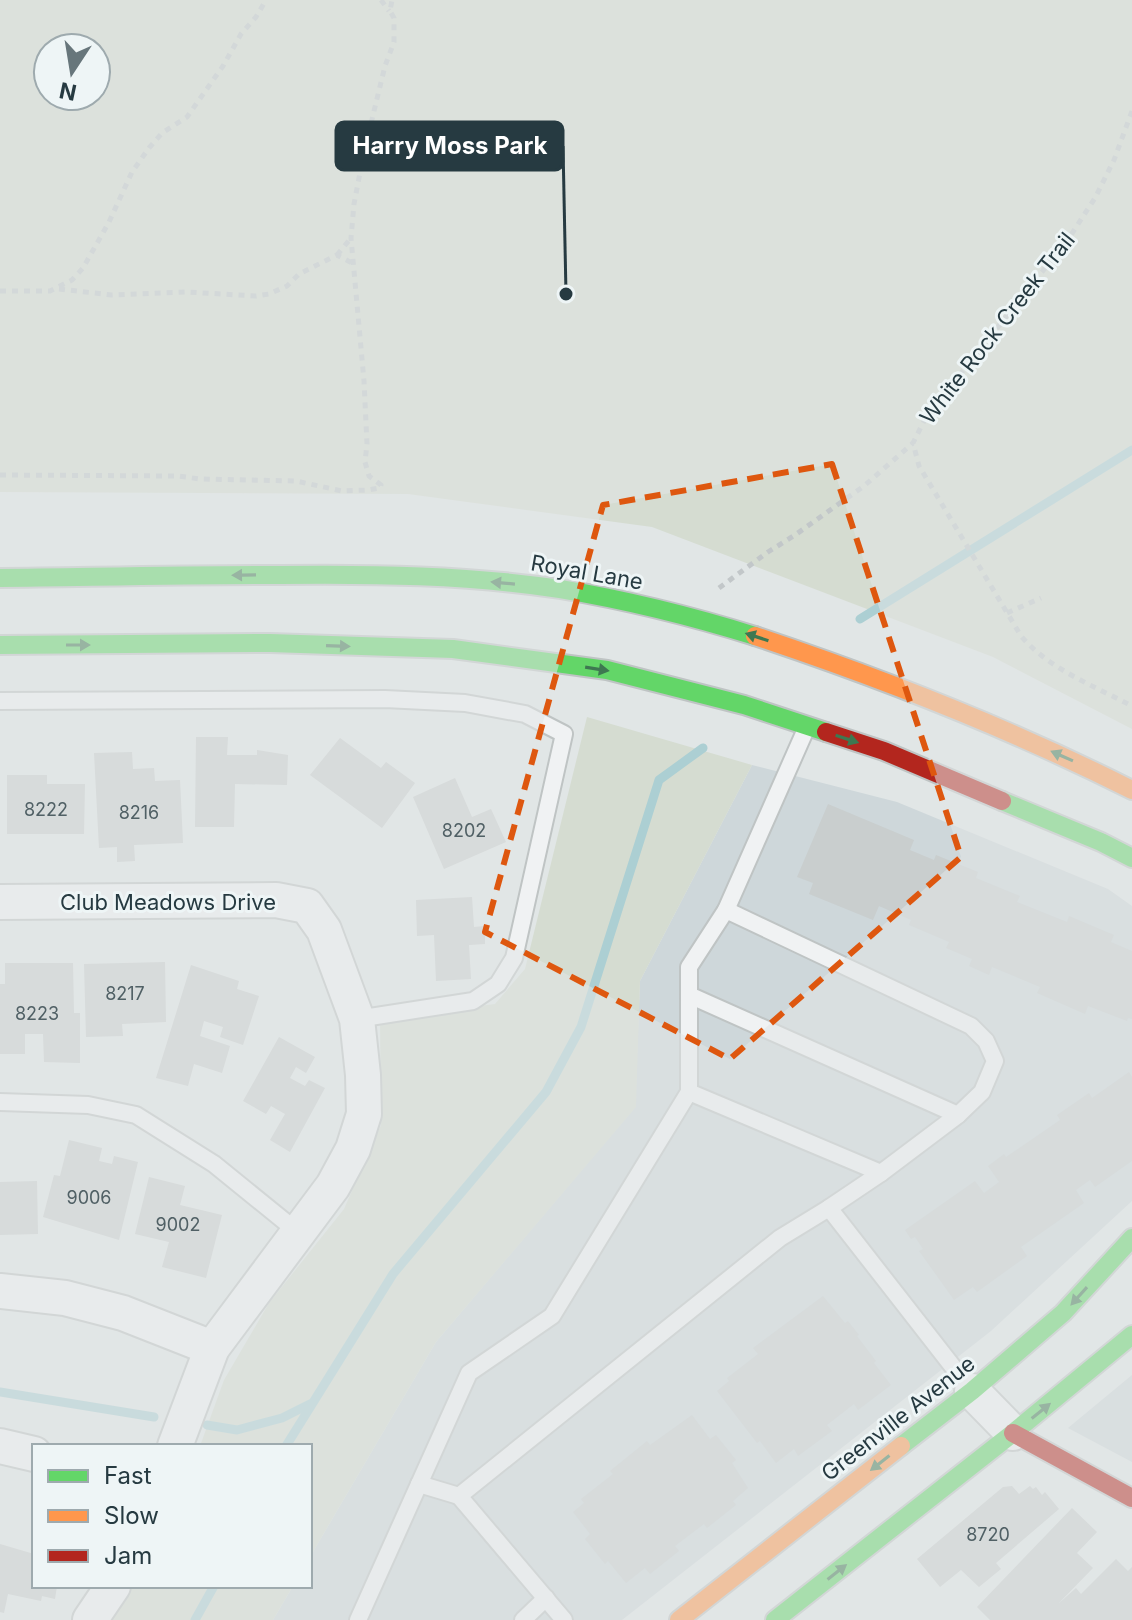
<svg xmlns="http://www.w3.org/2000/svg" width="1132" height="1620" font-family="Inter,sans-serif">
<rect width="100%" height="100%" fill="#e1e6e6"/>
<g fill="#ced7da">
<path d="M752 765 897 802 1108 889 1132 906V1201L991 1331 622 1620H273L293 1586H310V1557L436 1342 635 1107 640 981Z"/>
<path d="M1132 1375V1462L1068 1428Z"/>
</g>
<g fill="#d5dcd1" fill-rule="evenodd">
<path d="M0 0H1132V729L993 657 652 527 408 494 0 492ZM48 48H96V96H48Z"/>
<path d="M587 717 752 765 640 981 636 1107 436 1342 310 1557V1446H200L224 1380 269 1303 344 1209 381 1125 380 1019 495 1004 525 969Z"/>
<path d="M129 1586H293L273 1620H110Z"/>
</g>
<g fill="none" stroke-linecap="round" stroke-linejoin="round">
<g stroke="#accfd3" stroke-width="9">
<path d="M860 619 1132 450"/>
<path d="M0 1392 154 1417"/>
<path d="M207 1425 237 1430 282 1418 310 1404"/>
<path d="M286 1446 393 1274 546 1092 581 1027 659 780 703 748"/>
<path d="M195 1620 214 1586"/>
</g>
</g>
<g fill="#c9cece">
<path d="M196 737H228L227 755H257V750L288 755 287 785 235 784 234 827H195Z"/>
<path d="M340 738 381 768 386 762 415 783 382 828 310 775Z"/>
<path d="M132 752 133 769 154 768 155 781 180 780 183 843 134 845 135 861 117 862V847L99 848 94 753Z"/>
<path d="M7 775H47V784H85L84 834H7Z"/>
<path d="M455 778 472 817 491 809 506 842 444 869 413 797Z"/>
<path d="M828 804 914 840 910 850 934 860 936 855 978 872 976 878 1020 896 1017 902 1067 922 1069 916 1114 935 1111 942 1132 951V1019L1128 1018 1127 1021 1088 1006 1085 1014 1037 993 1040 987 992 967 989 975 969 966 972 959 946 948 949 942 909 925 911 920 879 906 873 920 809 894 813 883 797 877Z"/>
<path d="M472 897 474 927 485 926V944L469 945 471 979 436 981 434 935 417 936 416 900Z"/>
<path d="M165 962 166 1022 122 1024 123 1036 86 1037 84 964Z"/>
<path d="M5 963H73L74 1013H80V1063L44 1062 43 1034H25V1054H0V984H5Z"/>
<path d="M191 965 239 981 237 989 259 996 243 1045 220 1037 223 1027 204 1021 200 1036 230 1046 222 1073 194 1064 188 1086 156 1078Z"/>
<path d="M279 1037 315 1057 306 1073 296 1067 290 1078 305 1086 309 1080 325 1088 290 1152 270 1140 285 1114 271 1106 266 1114 243 1101Z"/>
<path d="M1129 1072 1132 1077V1161L1095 1187 1090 1180 1076 1190 1084 1203 1021 1247 1027 1256 977 1292 973 1287 954 1300 919 1251 923 1249 915 1237 911 1239 905 1230 975 1181 984 1193 999 1182 988 1166 1004 1154 1006 1157 1060 1120 1057 1115 1089 1093 1092 1098Z"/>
<path d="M69 1140 102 1148 99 1161 112 1164 114 1156 138 1162 119 1240 43 1217 54 1175 60 1176Z"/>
<path d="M149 1177 185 1186 180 1205 222 1215 206 1278 162 1267 169 1242 135 1234Z"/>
<path d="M37 1181 38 1234 0 1235V1182Z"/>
<path d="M823 1296 845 1323 848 1321 859 1335 857 1336 876 1361 874 1363 891 1385 858 1410 854 1404 827 1425 832 1431 798 1456 794 1449 776 1463 760 1441 757 1443 717 1391 729 1381 727 1378 758 1354 753 1348Z"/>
<path d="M692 1415 710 1439 716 1435 736 1460 732 1463 748 1488 733 1501 736 1505 707 1528 704 1524 675 1546 679 1551 650 1574 645 1568 626 1583 608 1561 605 1564 585 1539 590 1534 573 1512 584 1503 581 1499 613 1474 610 1471 647 1441 650 1445Z"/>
<path d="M1012 1486 1019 1494 1030 1486 1033 1489 1036 1487 1042 1495 1045 1492 1059 1509 996 1563 1001 1569 979 1587 961 1570 940 1587 917 1559 1003 1487Z"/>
<path d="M1072 1508 1097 1532 1077 1553 1093 1568 1058 1604 1076 1588 1081 1594 1116 1559 1128 1571 1132 1567V1620H990L977 1607Z"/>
<path d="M0 1544 34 1554V1586H57L55 1599 42 1596 41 1601 8 1594 4 1613 0 1612Z"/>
</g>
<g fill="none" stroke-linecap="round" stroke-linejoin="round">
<g stroke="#bfc4c4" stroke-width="20">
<g id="lane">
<path d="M0 701 385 699 465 703 525 714 564 734 514 958 498 984 473 1001 357 1019"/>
<path d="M806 729 726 910 689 967V1092L881 1173 829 1208 971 1390"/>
<path d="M726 910 971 1026 986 1041 995 1061 982 1092 958 1115 881 1173"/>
<path d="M689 995 958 1115"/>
<path d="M0 1102 88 1105 136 1115 214 1164 299 1233"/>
<path d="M419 1484 459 1496"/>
<path d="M358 1620 469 1373 552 1316 689 1092"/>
<path d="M523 1620 546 1598"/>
<path d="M564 1620 459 1496 780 1238 829 1208"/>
</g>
</g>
<g stroke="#bfc4c4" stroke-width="38">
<g id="street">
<path d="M0 902 276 900 307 906 324 930 357 1019 363 1075 364 1114 353 1149 333 1186 212 1348 175 1446"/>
<path d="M0 1291 65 1298 123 1313 212 1348"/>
<path d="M972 1391 1013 1433"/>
<path d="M0 1446 34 1454"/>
<path d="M90 1620 113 1586"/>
</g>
</g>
<g stroke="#bfc4c4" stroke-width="22">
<g id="fast">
<path d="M0 578C93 577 187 575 280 575 373 574 468 575 560 589 626 600 691 616 755 636"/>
<path d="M0 645 270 643 453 649 607 670 744 705 826 732"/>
<path d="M1002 801 1101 842 1132 858"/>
<path d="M901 1446 972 1391 1063 1313 1132 1238"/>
<path d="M775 1620 1013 1433 1132 1335"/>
</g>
</g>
<g stroke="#bfc4c4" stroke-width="22">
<g id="slow">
<path d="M755 636C884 679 1011 729 1132 790"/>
<path d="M679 1620 901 1446"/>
</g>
</g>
<g stroke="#bfc4c4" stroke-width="22">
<g id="jam">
<path d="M826 732 884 751 1002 801"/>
<path d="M1013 1433 1132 1498"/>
</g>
</g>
<g stroke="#c2c7c9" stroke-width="5" stroke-dasharray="6 6" stroke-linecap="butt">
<path d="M381 0 389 11"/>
<path d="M1132 111 1114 160 1095 198 1069 238 926 417 913 443 919 466 1021 636C1049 669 1094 686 1132 706"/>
<path d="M337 255 351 238"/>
<path d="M59 289 112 295 187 292 256 296 269 294 287 286 299 274 337 255 352 263"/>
<path d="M0 291H50L72 280 83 268 109 222 132 172 149 148 162 133 187 117 223 66 241 34 256 17 266 0"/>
<path d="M0 475 178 476 200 479 296 481 342 491 368 490 380 488 381 485 369 476 365 462 367 444 364 381 351 238 354 204 364 152 385 66 394 42V18L390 11 392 0"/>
<path d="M719 588 768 552 795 535 864 486 913 443"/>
<path d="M1007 613 1041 598"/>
</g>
<use href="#lane" stroke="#f0f2f3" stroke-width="16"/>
<use href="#street" stroke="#f0f2f3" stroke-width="34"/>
<use href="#fast" stroke="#63d668" stroke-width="18"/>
<use href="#slow" stroke="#ff974d" stroke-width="18"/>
<use href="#jam" stroke="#b3261e" stroke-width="18"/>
</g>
<defs><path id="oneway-solid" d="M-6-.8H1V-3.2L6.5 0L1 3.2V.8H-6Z" transform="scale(2)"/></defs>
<g fill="#3e7851">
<use href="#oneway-solid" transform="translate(244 575) rotate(179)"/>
<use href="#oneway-solid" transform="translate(503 583) rotate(-175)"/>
<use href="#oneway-solid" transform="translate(757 637) rotate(-162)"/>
<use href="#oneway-solid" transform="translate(78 645)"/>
<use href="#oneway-solid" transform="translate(338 646) rotate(2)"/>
<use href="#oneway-solid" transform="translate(597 669) rotate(9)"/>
<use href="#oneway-solid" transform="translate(847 739) rotate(18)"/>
<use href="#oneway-solid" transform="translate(1062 756) rotate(-156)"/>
<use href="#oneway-solid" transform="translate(1079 1296) rotate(132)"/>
<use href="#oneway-solid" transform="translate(1041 1411) rotate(-39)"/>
<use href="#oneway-solid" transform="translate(880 1463) rotate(142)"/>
<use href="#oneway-solid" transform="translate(837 1572) rotate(-38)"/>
</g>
<path d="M0 0H1132V1620H0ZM832 464 961 857 730 1059 485 932 603 505Z" fill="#e1e6e6" fill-opacity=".55" fill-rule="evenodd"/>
<path fill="none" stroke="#de570f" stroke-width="6" stroke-dasharray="16 10" stroke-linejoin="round" d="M832 464 961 857 730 1059 485 932 603 505Z"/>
<g text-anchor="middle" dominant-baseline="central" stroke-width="6" stroke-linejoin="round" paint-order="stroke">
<g font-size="18" fill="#506065">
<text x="46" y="809">8222</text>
<text x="139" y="812">8216</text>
<text x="464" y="830">8202</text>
<text x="125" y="993">8217</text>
<text x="37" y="1013">8223</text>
<text x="89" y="1197">9006</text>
<text x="178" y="1224">9002</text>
<text x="988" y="1534">8720</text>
</g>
<g font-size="22" fill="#263a41" stroke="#eef5f6">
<text transform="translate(997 328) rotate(-52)">White Rock Creek Trail</text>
<text transform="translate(587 572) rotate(10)">Royal Lane</text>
<text x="168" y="902">Club Meadows Drive</text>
<text transform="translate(898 1418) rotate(-38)">Greenville Avenue</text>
</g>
</g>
<path fill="none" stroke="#263a41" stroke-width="3" d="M566 294L563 146"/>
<circle fill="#263a41" stroke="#eef5f6" stroke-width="3" cx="566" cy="294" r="8"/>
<rect fill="#263a41" stroke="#263a41" stroke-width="3" x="336" y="122" width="227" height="48" rx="8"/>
<g font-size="24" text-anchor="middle" font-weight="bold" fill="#fff">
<text x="450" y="154">Harry Moss Park</text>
</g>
<rect x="32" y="1444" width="280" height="144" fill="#eef5f6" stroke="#9eaaae" stroke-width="2"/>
<rect x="48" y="1470" width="40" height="12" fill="#63d668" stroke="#9eaaae" stroke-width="2"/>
<text x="104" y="1484" font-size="24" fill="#263a41">Fast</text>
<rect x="48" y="1510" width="40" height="12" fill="#ff974d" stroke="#9eaaae" stroke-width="2"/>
<text x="104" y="1524" font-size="24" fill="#263a41">Slow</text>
<rect x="48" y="1550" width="40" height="12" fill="#b3261e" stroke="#9eaaae" stroke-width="2"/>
<text x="104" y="1564" font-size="24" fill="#263a41">Jam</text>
<g transform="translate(72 72) rotate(192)"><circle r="38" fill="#eef5f6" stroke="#9eaaae" stroke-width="2"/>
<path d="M0-6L14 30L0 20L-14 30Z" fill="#67767b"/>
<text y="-12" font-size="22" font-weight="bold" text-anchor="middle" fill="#263a41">N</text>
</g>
</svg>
